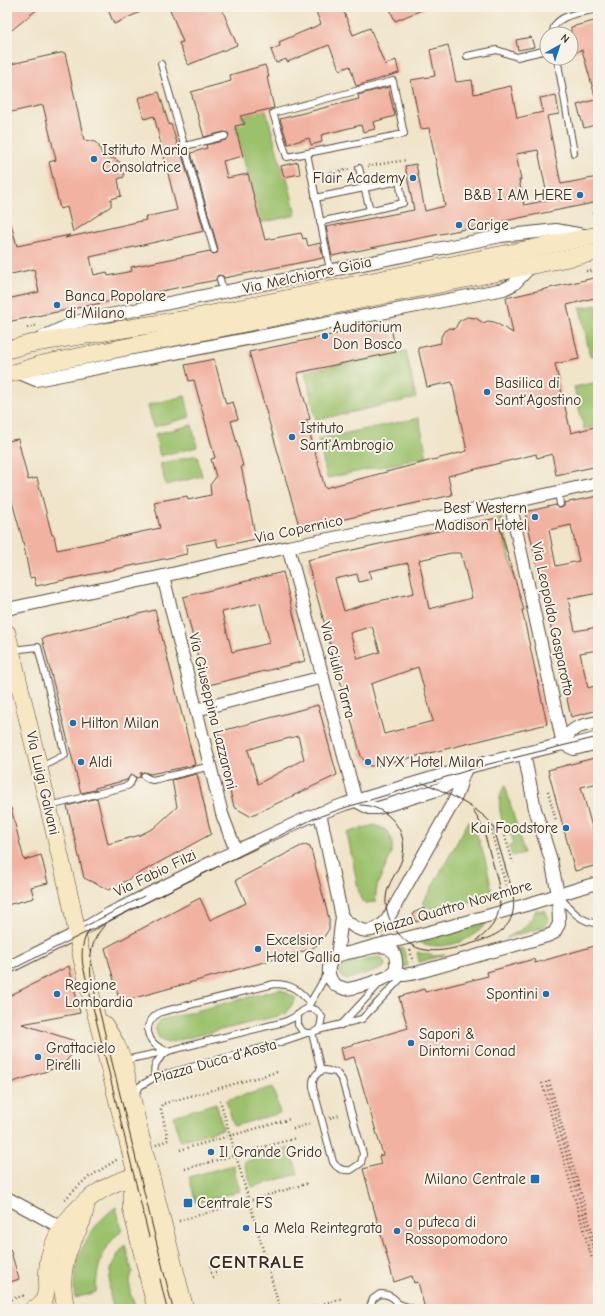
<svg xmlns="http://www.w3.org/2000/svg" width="605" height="1316" font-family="'Comic Neue',sans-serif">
<rect width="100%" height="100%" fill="#f7f3e8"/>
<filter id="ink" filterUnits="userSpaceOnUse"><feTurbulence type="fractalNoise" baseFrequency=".025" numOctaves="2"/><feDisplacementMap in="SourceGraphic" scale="8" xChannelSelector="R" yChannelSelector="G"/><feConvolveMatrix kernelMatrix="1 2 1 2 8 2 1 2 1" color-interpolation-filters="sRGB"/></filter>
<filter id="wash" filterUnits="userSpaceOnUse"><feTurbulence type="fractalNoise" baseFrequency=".012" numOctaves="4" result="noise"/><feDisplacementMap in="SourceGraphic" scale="16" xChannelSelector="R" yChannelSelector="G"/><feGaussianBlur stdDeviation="0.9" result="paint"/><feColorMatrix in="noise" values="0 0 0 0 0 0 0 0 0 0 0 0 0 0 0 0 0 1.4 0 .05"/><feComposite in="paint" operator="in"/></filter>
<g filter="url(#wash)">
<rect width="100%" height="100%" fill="#f0e4c9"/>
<g fill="#9bc16c" stroke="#6b7645">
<path d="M266 110 284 177H287L296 215 260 223 235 126 245 123 240 116Z"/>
<path d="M598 305V354L590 356 580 308Z"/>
<path d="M406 351 416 398 316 420 305 371Z"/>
<path d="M598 382V426L584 429 574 387Z"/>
<path d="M185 396 190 417 153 427 148 405Z"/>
<path d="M419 418 427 457 327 478 318 439Z"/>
<path d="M192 425 197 447 160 456 155 434Z"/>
<path d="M197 455 202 476 166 485 160 464Z"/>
<path d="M502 517 515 579 497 518Z"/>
<path d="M505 785 524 853 512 856 509 846 513 844 511 834 506 835C502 818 494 802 505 785Z"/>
<path d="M469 821C480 833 491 880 492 896L431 912 429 907 423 903Z"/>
<path d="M374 825C407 834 387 862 379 881 376 888 376 895 375 902L365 903 360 897 347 833Z"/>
<path d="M536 910 545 911 549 918 548 923 545 927 506 938C519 932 531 924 536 910Z"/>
<path d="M486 923C471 942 442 952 419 942Z"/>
<path d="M403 947 408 966 401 967 396 949Z"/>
<path d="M417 952 435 956 445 955 419 962Z"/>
<path d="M377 957 381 958 384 961 385 966 381 969 348 979 343 978 340 974V969L344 966Z"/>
<path d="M280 989 296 998 286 1014 167 1043 159 1039 155 1027 161 1020Z"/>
<path d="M273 1087 280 1113 234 1126 226 1100Z"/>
<path d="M216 1103 223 1129 180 1141 174 1116Z"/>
<path d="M290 1148 298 1174 252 1187 244 1162Z"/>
<path d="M233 1165 240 1191 196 1203 189 1177Z"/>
<path d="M116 1207 122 1230C103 1246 96 1268 96 1292L75 1298C70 1263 87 1228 116 1207Z"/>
<path d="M125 1245 132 1271 130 1281V1293L137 1309H114C105 1286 109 1263 125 1245Z"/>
</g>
<g id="blocks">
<g fill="#f2b2a2" fill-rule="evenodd">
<path d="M7 7H40L7 34Z"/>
<path d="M107 7H151L114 24Z"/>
<path d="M169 7H221L237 45 188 65 179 43 183 42Z"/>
<path d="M314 7H342L353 35 370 28 385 65 396 60 399 73 356 86 350 66 340 70 329 45 287 62 286 59 276 63 271 50 280 46 279 42 321 24Z"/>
<path d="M389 7H429L395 21Z"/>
<path d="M598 20V96H595L582 50 571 53V27Z"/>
<path d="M531 37 534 47 518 50 516 40Z"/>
<path d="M448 45 456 82 472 80 474 94 511 86 517 118 543 112 540 98 556 95 559 114 547 116 561 184 598 177V202L332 256 326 227 414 210 405 166 416 164 425 211 445 206 429 128 421 129 411 80 435 76 430 50ZM538 150 548 200 524 205 519 180H521L516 154Z"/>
<path d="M60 53H65L84 140 95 142 99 146 103 157 113 158 124 165V177L118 179 121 196 111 199V206L73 232 67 207 60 209 49 162 56 160 43 105 7 113V65Z"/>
<path d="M265 65 269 77H267L274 108 240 116 245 124 235 126 243 156 223 161 227 178 248 174 265 240 301 233 303 239 306 238 308 246 320 243 323 258 224 278 223 276 219 275 217 276 216 280 7 322V299L39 292 34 269 7 275V224H11L17 246 70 235 65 238 146 220 145 217 177 210 154 116 144 119 138 98 159 92 169 125 171 124 181 155H182L204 231 90 257 94 275 107 272 108 276 132 271 131 267 210 251 213 254 217 253 218 249 191 153 207 148 206 145 226 140 229 135 228 133 224 132 204 137 191 92 231 81 230 75Z"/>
<path d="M388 87 395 116 373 122 375 129 363 132 361 125 321 135 322 142 311 145 309 138 288 144 280 119 359 99 358 95Z"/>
<path d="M598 99V124L584 128 577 105Z"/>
<path d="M298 162 300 174 284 177 281 166Z"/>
<path d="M598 277V297L567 305 579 359 555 364 571 433 598 426V466L556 475 552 454 537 458 536 454 448 476 452 495 300 529 249 352 390 323 396 352 297 373 310 419 306 420 325 488 467 451 452 382 427 387 418 348 441 343V337L444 331 450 328 455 329 459 321 467 317 476 318 483 323 488 321 494 322 513 333 506 298Z"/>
<path d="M214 359 226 404 233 402 238 419 231 421 243 466H241L256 539 218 547 216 539 186 545 187 554 36 586 34 577 30 578 23 541 7 484V441L18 439 28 480 37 478 52 535H54L57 550 160 528 154 502 187 496 188 500 211 495 210 485 216 477 211 459 215 458 194 380 189 381 185 365Z"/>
<path d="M598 496V593L568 599 575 631 598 627V650L580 653 588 688 598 685V710L571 717 525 512 556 505 558 508H561L564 506V503ZM571 525 579 561 556 566 549 530Z"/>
<path d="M497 518 524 610H522L547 724 377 766H370L365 762 361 756 307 560ZM451 553H461L472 598 429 609 419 560ZM408 563 414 593 366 604 344 611 335 579 357 574 359 582 371 579 369 571ZM372 626 380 652 358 659 350 633ZM418 667 433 721 384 734 371 684Z"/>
<path d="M283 572 305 661 205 686 183 597ZM260 603 270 643 232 652 222 612Z"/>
<path d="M155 610 195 765 150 774 144 772 140 773V777L136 778 134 775H131L127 780 95 788V790L81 793 42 638Z"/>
<path d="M318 705 337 775 250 816 234 807 220 751 218 732ZM298 736 304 759 258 784 248 750 262 745Z"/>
<path d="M598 757V783L581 787 595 838 598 837V865L575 871 548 770Z"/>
<path d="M197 774 211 834 109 890 84 878 67 806 97 798 108 844 140 835 154 828 177 807 172 780Z"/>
<path d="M7 808H11L24 860 41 855 48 883 31 887 34 898 7 905Z"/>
<path d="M305 845 310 847 312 853 329 919V929L320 943 311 949 120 1002 105 948 200 898 210 920 246 903 236 880 301 846Z"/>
<path d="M424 908 428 917 416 922 413 913Z"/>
<path d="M598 945V1309H425L418 1282 414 1283 412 1276 394 1282 363 1169 381 1164 379 1156 383 1155 354 1057 344 1060 341 1048 408 1028 399 997 424 989 425 992 488 976 487 972 534 959 535 963Z"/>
<path d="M69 966 80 1013 22 1024 75 1041 77 1048 62 1066 7 1084V997Z"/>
<path d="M10 1249 19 1279 7 1283V1250Z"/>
</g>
</g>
</g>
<g filter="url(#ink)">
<use href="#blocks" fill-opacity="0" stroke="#564638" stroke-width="1"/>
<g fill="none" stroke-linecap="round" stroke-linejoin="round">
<g stroke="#564638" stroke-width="8">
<g id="lane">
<path d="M553 34C552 14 583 13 598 9"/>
<path d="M467 56 497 50 517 57 547 50"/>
<path d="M557 58 574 153"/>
<path d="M161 64 214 250"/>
<path d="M393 81 404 134 287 157 273 113Z"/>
<path d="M185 146 225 136"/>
<path d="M307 153 330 270"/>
<path d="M359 168 370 210"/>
<path d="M315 198 399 181 403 203 320 222"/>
<path d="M220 279 223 292"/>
<path d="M558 491 560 504"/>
<path d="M12 650 38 647 65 755 41 767"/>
<path d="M565 744 598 735"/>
<path d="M144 776 149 779 153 780 211 766"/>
<path d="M50 806 127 786 130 784 132 779"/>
<path d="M560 897C570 909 581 923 598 923"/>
<path d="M309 1005 328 972"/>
<path d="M298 1015V1025L303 1032 307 1033"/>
<path d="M341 1025 381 982"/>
<path d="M312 1033 321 1071"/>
<path d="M167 1051C146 1044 140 1023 161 1012L274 984C292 984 299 990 310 1003"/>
<path d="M125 1060 168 1051 284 1022C288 1020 292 1019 296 1016 304 1011 304 1006 316 1010L322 1017 320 1027 318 1030"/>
<path d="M324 1070 336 1072 342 1080 363 1154 361 1163 351 1170C343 1171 337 1169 333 1162L313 1087C312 1078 316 1072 324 1070Z"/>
<path d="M155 1077C152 1065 158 1059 167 1052"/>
<path d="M135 1095 140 1086 155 1077 269 1046 307 1033H312L318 1030 362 1019 404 975"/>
<path d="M399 1304 414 1309"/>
<path d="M369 1309 373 1299 380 1294C390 1294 397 1299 400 1309"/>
</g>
</g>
<g stroke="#564638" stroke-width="14">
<g id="street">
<path d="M41 338 75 322 501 236 556 230 583 235"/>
<path d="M17 372 36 380 504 289 514 284 532 265"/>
<path d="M510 502 563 744"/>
<path d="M288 547 356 801"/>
<path d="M163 576 222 814 236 851"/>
<path d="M7 609 163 576 288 547 491 507 598 483"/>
<path d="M196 710 323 677"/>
<path d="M563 744C571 726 580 726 598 722"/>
<path d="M356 801 369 808H378L440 789 456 780 464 771"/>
<path d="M320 813 342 917 337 956"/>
<path d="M342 917C357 932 371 937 387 920L455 799C460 789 461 777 467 767"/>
<path d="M357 951C371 948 394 938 396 961 397 966 395 971 392 974 387 979 352 989 346 989 343 988 340 987 337 986 327 980 326 964 335 957 340 954 347 953 353 952 369 947 386 943 403 939 438 930 473 920 508 910 538 902 568 891 598 883"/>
<path d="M7 968 77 933 107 915 212 862 307 818 345 804 476 765 563 744 574 749 598 743"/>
<path d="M393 974 404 975 416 973 547 936 554 933 559 924 558 894 551 860 535 809 524 753"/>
<path d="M7 1198 62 1228"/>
</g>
</g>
<g stroke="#564638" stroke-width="18">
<g id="secondary">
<path d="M7 350 29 344 187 319 598 235"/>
<path d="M7 374 17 372 42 364 598 252"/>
<path d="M7 633 71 902 82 959 170 1309"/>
<path d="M104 1024 116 1044 123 1060 141 1138 185 1309"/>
<path d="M137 1176 131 1195V1207L156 1309"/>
<path d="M33 1309C38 1307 42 1306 44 1300 49 1288 46 1272 49 1258 61 1213 102 1180 148 1174"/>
<path d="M66 1309C61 1288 62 1265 71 1245 77 1230 86 1219 86 1201"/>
</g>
</g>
<g stroke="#564638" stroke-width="2.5" stroke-dasharray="1 3" stroke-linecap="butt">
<path d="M368 166 407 160"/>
<path d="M328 173 351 169"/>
<path d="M592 213 598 212"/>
<path d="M586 271H598"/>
<path d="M27 328 38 325"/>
<path d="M548 791 556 821"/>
<path d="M491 830 509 897"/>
<path d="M505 836 513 863"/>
<path d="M410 950 413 962"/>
<path d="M549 1081 598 1253"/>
<path d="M546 1082 596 1258"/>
<path d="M542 1083 592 1259"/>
<path d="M220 1100 280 1309"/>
<path d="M330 1118 339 1115"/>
<path d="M293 1129 309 1124"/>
<path d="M156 1145 168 1140 161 1109 162 1104 277 1072"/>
<path d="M180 1150 290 1119"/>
<path d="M185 1169 296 1138"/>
<path d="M65 1199 86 1179 118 1159"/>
<path d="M179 1221 309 1183"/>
<path d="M210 1267 214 1266"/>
<path d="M211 1273 217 1272"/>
<path d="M213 1278 217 1277"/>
<path d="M7 1300 23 1296 24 1299"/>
<path d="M8 1302 10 1309"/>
<path d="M305 1309 343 1298"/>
</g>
<use href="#lane" stroke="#fff" stroke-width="6"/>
<use href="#street" stroke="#fff" stroke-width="12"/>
<use href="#secondary" stroke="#f7e8c3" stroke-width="17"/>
<g stroke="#3b2a1e" stroke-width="1">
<path d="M360 805C387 805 410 831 402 859 398 872 387 883 386 898 385 910 390 923 397 932 417 957 440 952 467 945 496 936 518 930 513 893L494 829C492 824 489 820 485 817 474 807 436 786 422 783"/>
<path d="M473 811C483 824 486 839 490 854 500 887 511 917 477 940"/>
<path d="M105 925C91 939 89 957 91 977L173 1309"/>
<path d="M84 927 144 896"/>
<path d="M89 930C82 941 81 953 83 966L149 1237"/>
<path d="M7 972 315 818 347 807 489 764 598 737"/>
<path d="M160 1279 167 1309"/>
</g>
</g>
</g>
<g fill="#1f6fb2" stroke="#f7f3e8" stroke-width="1.5">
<circle cx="94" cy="159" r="4"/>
<circle cx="413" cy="178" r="4"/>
<circle cx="580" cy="195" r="4"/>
<circle cx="459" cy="225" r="4"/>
<circle cx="57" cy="305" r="4"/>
<circle cx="325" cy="336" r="4"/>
<circle cx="487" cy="392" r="4"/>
<circle cx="292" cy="437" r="4"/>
<circle cx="535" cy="517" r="4"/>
<circle cx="73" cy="723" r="4"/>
<circle cx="81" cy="762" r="4"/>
<circle cx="368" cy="762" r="4"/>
<circle cx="566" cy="828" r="4"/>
<circle cx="258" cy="949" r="4"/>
<circle cx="57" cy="994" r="4"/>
<circle cx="546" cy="994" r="4"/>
<circle cx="411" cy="1043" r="4"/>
<circle cx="38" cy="1057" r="4"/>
<circle cx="211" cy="1152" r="4"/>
<rect x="530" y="1174" width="10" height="10" rx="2"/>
<rect x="183" y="1198" width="10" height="10" rx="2"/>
<circle cx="246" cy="1228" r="4"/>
<circle cx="397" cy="1231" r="4"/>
</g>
<g text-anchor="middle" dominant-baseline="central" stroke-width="4" stroke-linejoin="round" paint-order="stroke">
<g font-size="15" fill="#3b2a1e" stroke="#f7f3e8" text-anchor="start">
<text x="102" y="150">Istituto Maria<tspan x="102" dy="17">Consolatrice</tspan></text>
<text x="405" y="178" text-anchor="end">Flair Academy</text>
<text x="572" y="195" text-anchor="end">B&amp;B I AM HERE</text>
<text x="467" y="225">Carige</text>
<text x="65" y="296">Banca Popolare<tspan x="65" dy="17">di Milano</tspan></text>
<text x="333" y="327">Auditorium<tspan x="333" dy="17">Don Bosco</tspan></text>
<text x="495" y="383">Basilica di<tspan x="495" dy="17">Sant'Agostino</tspan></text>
<text x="300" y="428">Istituto<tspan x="300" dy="17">Sant'Ambrogio</tspan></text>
<text x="527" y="508" text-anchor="end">Best Western<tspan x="527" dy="17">Madison Hotel</tspan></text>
<text x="81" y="723">Hilton Milan</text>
<text x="89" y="762">Aldi</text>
<text x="376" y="762">NYX Hotel Milan</text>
<text x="558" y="828" text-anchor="end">Kai Foodstore</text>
<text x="266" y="940">Excelsior<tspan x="266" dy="17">Hotel Gallia</tspan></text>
<text x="65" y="985">Regione<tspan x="65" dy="17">Lombardia</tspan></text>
<text x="538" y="994" text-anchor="end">Spontini</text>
<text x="419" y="1034">Sapori &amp;<tspan x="419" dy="17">Dintorni Conad</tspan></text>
<text x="46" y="1048">Grattacielo<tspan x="46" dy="17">Pirelli</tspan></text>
<text x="219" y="1152">Il Grande Grido</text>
<text x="526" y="1179" text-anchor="end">Milano Centrale</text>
<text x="197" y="1203">Centrale FS</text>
<text x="405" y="1222">a puteca di<tspan x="405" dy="17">Rossopomodoro</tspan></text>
<text x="254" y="1228">La Mela Reintegrata</text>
</g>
<g font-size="15" fill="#3b2a1e" stroke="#f7f3e8">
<text transform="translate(307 275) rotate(-12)">Via Melchiorre Gioia</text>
<text transform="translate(299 529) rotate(-12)">Via Copernico</text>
<text transform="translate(553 619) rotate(78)">Via Leopoldo Gasparotto</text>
<text transform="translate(338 670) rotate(75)">Via Giulio Tarra</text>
<text transform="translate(213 711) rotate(76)">Via Giuseppina Lazzaroni</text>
<text transform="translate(43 783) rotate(77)">Via Luigi Galvani</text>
<text transform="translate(155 873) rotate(-26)">Via Fabio Filzi</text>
<text transform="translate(453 907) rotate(-16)">Piazza Quattro Novembre</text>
<text transform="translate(215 1061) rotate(-16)">Piazza Duca d'Aosta</text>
</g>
<g font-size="19" font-weight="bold" letter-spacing="1" fill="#3b2a1e" stroke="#f7f3e8">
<text x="257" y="1262">CENTRALE</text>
</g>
</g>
<rect width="605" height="1316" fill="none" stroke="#f7f3e8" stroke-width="24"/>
<g transform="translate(559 46) rotate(39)"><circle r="19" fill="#f7f3e8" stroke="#aca397"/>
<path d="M0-3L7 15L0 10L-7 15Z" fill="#1f6fb2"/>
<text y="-6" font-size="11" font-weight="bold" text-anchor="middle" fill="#3b2a1e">N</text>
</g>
</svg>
